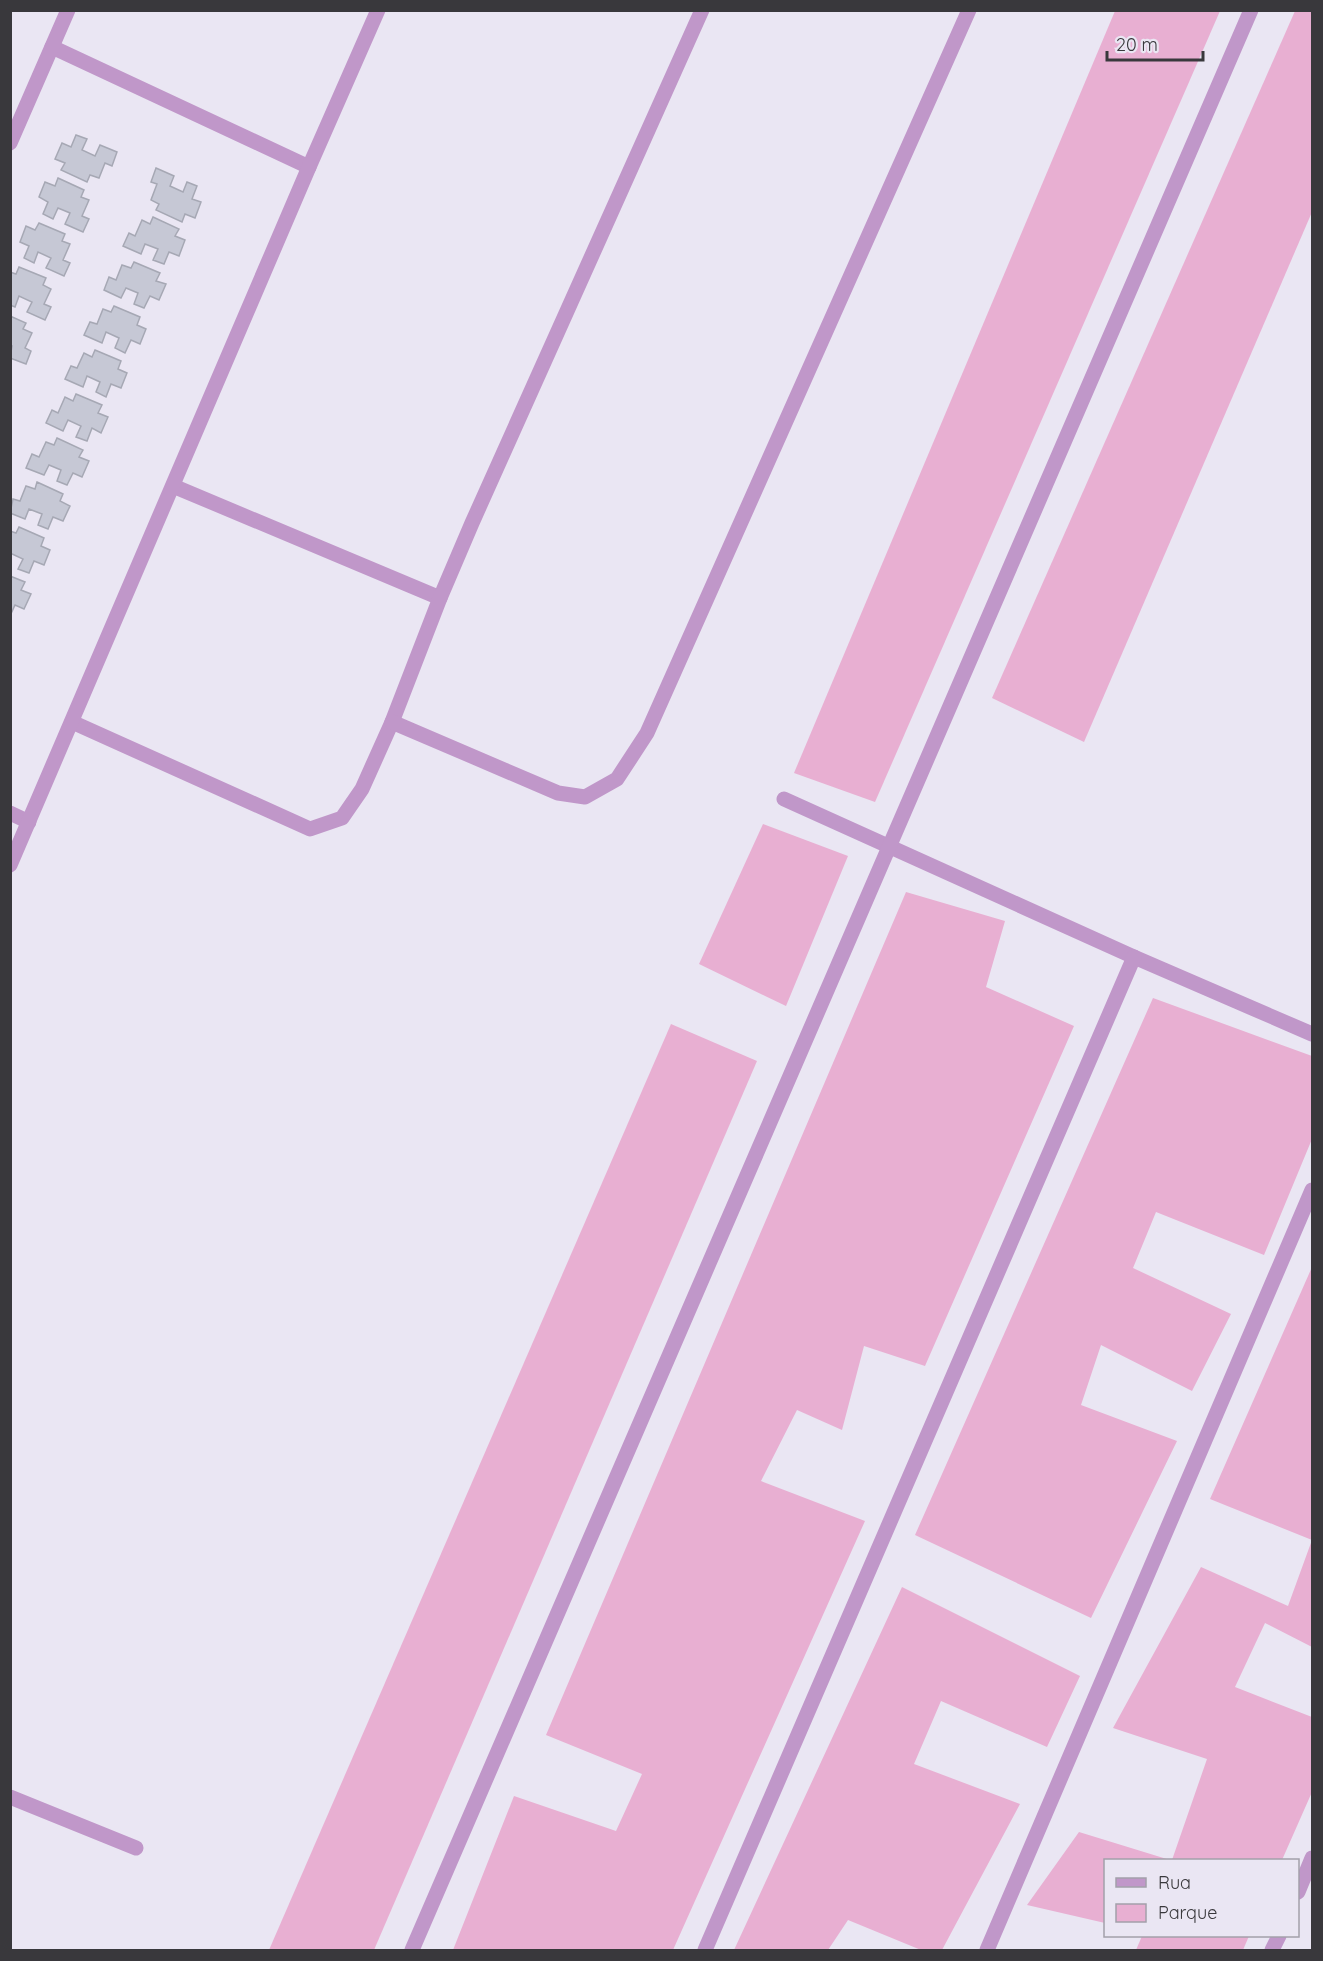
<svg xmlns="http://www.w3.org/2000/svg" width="1323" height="1961" font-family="Quicksand,sans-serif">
<rect width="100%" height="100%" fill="#eae6f3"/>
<g fill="#e8afd2">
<path d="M1115 11H1220L875 802 794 773Z"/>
<path d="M1295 11H1312V212L1084 742 992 698Z"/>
<path d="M763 824 848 856 786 1006 699 964Z"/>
<path d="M906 892 1005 921 986 987 1074 1026 925 1366 864 1346 842 1430 797 1410 761 1481 865 1521 673 1950H453L514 1796 616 1831 642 1774 546 1735Z"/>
<path d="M1153 998 1312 1056V1139L1264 1255 1156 1212 1133 1268 1231 1314 1192 1391 1101 1345 1081 1405 1177 1441 1091 1618 915 1535Z"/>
<path d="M671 1024 757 1061 374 1950H269Z"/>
<path d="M1312 1267V1647L1265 1623 1235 1687 1312 1717V1792L1282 1860H1172L1207 1759 1113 1728 1201 1567 1288 1606 1312 1540 1210 1499Z"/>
<path d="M902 1587 1080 1676 1047 1747 941 1701 914 1764 1020 1804 942 1950H921L848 1920 828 1950H734Z"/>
<path d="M1079 1832 1170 1860H1106L1105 1923 1027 1905Z"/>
<path d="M1142 1936H1249L1243 1950H1136Z"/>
</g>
<g fill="#c6c8d5" stroke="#a6a8b4" stroke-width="1.5">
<path d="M76 135 87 139 82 150 95 156 100 145 117 152 112 166 105 163 99 178 90 175 87 182 61 170 65 163 55 159 62 143 71 147Z"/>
<path d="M156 168 174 176 170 186 183 192 187 182 197 186 192 199 201 202 195 218 185 214 182 222 156 210 159 204 151 200 157 184 151 182Z"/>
<path d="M58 178 84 190 81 197 89 200 82 216 89 219 83 232 65 224 70 213 58 208 53 219 43 214 48 202 39 197 45 182 55 186Z"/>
<path d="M153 217 179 229 175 236 185 240 179 256 169 252 164 264 153 260 158 249 145 244 141 254 123 246 129 233 135 236 142 220 150 224Z"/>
<path d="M39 223 65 234 62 241 70 244 63 260 70 263 64 276 46 268 51 258 38 252 34 263 24 258 29 246 20 242 26 226 35 230Z"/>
<path d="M134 262 160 273 156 281 166 284 159 300 150 296 144 308 134 304 138 293 126 288 121 298 104 290 109 277 116 280 122 265 131 268Z"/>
<path d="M19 267 46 278 43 285 51 289 44 304 51 307 45 320 27 312 32 302 19 296 15 307 10 305V272L16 274Z"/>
<path d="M114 306 140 317 137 325 146 329 140 344 131 340 125 353 115 348 119 338 106 332 102 343 84 335 90 322 97 324 103 309 111 312Z"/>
<path d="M10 316 26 323 23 329 32 333 25 348 31 351 26 364 10 358 12 346H10Z"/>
<path d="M95 350 121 361 118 369 127 373 121 388 111 384 106 397 96 392 100 382 87 376 83 387 65 379 71 366 77 368 84 353 92 357Z"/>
<path d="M76 394 102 405 98 413 108 417 101 433 92 428 87 441 76 437 81 426 68 420 63 431 46 423 52 410 58 413 65 397 73 401Z"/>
<path d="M57 438 83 450 79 457 89 461 82 477 73 473 67 485 57 481 61 470 49 465 44 475 26 468 32 454 39 457 46 442 54 445Z"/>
<path d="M37 482 63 494 60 501 70 506 63 521 53 517 48 529 38 525 42 514 29 509 25 519 10 513 13 499 20 501 26 486 35 489Z"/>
<path d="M19 527 44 538 41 546 50 550 44 565 34 561 29 573 18 569 23 559 10 553V531L16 533Z"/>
<path d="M10 576 25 582 21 590 31 594 24 609 15 605 10 616Z"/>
</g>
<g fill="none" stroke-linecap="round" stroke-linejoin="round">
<g stroke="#c097c9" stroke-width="15">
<path d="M52 47 309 167"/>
<path d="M10 143 68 10"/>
<path d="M173 486 440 598"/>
<path d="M72 722 310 829 342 818 362 789 392 722 440 598 472 523 702 10"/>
<path d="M392 722 558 793 585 797 617 779 647 733 969 10"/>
<path d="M784 799 1134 957 1312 1034"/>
<path d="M10 813 29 822"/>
<path d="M10 865 309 167 378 10"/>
<path d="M10 1797 136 1848"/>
<path d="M1298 1892 1312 1858"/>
<path d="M412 1950 1251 10"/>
<path d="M705 1950 1134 957"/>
<path d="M987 1950 1312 1190"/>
<path d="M1272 1950 1279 1936"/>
</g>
</g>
<rect width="1323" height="1961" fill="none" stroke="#39383c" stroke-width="24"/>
<rect x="1104" y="1859" width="195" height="78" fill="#eae6f3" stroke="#a3a0aa" stroke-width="1.5"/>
<rect x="1116" y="1878" width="30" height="9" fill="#c097c9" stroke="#a3a0aa" stroke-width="1.5"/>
<text x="1158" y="1889" font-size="18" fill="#39383c">Rua</text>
<rect x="1116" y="1904" width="30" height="18" fill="#e8afd2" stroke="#a3a0aa" stroke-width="1.5"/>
<text x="1158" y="1919" font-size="18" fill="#39383c">Parque</text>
<path d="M1107 51v9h96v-9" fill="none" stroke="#39383c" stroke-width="3"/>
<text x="1116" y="51" font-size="18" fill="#39383c" stroke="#eae6f3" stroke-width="4.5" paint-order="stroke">20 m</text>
</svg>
